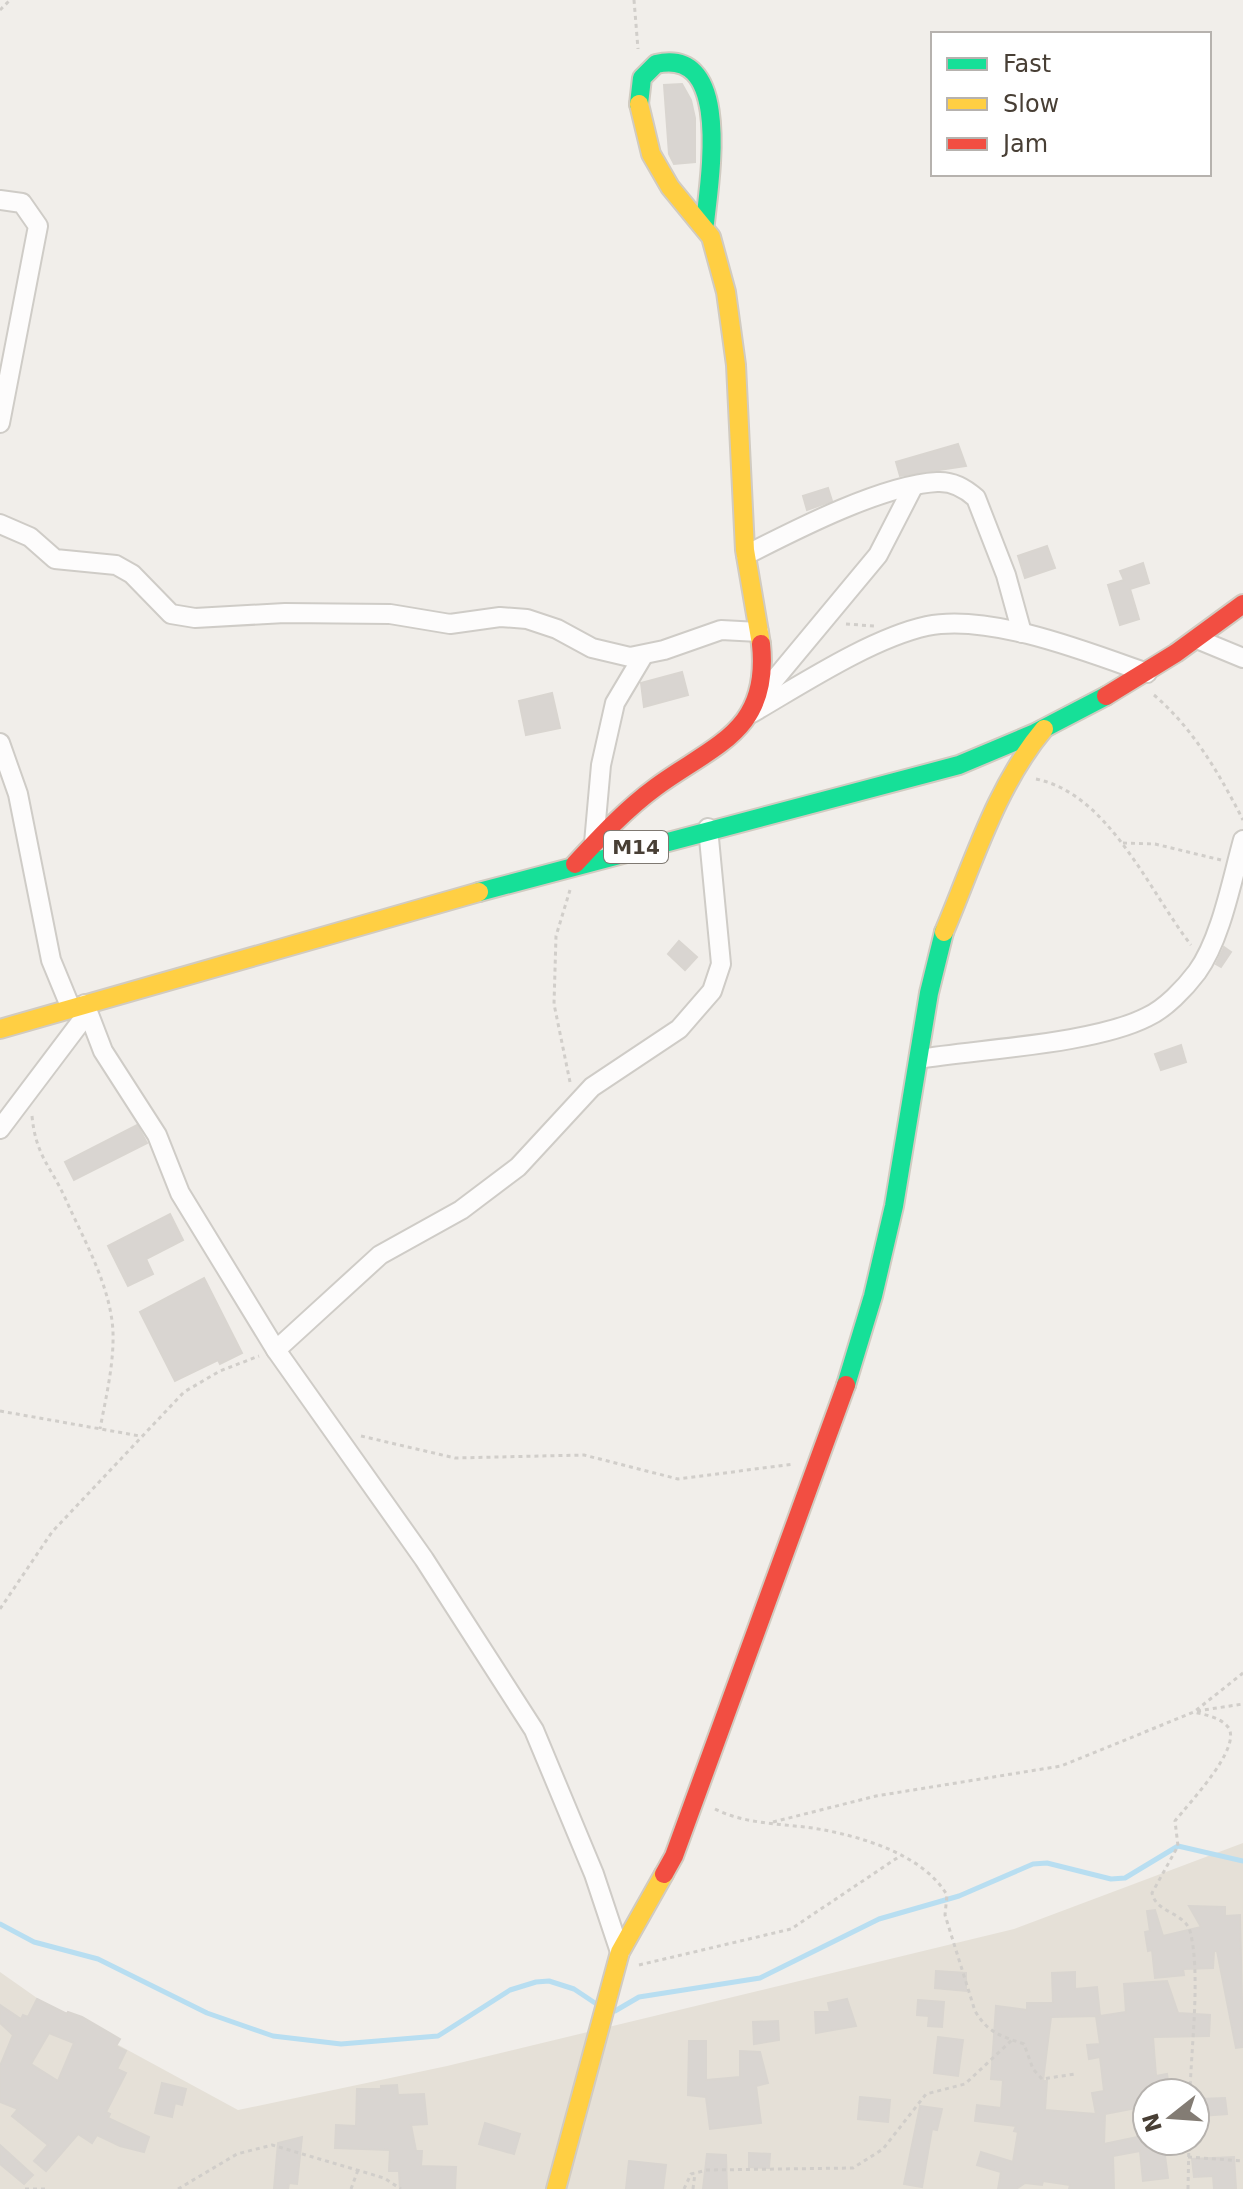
<svg xmlns="http://www.w3.org/2000/svg" width="1243" height="2189" font-family="'DejaVu Sans',sans-serif">
<rect width="100%" height="100%" fill="#f1eeea"/>
<path fill="#e5e0d7" fill-rule="evenodd" d="M1243 1843V2189H0V1972L54 2010 238 2110 447 2066 1014 1929ZM1147 2093H1195V2141H1147Z"/>
<g fill="none" stroke-linecap="round" stroke-linejoin="round">
<g stroke="#b8def1" stroke-width="5">
<path d="M0 1924 34 1942 98 1959 207 2013 273 2036 341 2044 438 2036 510 1990 536 1982 549 1981 574 1989 598 2005"/>
<path d="M615 2011 639 1997 760 1978 879 1919 959 1896 1033 1864 1047 1863 1111 1879 1125 1878 1178 1846 1243 1861"/>
</g>
</g>
<g fill="#d9d5d1" stroke="#d9d5d0" stroke-width="2" fill-rule="evenodd">
<path d="M682 84 691 100 695 118V162L674 164 669 154 664 85Z"/>
<path d="M958 444 966 466 900 476 896 462Z"/>
<path d="M828 488 832 501 807 510 803 496Z"/>
<path d="M1047 546 1055 568 1025 578 1018 556Z"/>
<path d="M1143 563 1149 583 1130 589 1139 619 1120 625 1108 585 1124 580 1120 571Z"/>
<path d="M682 672 688 695 644 707 641 683Z"/>
<path d="M552 693 560 728 526 735 519 701Z"/>
<path d="M679 941 697 957 685 970 668 954Z"/>
<path d="M1224 947 1231 952 1221 967 1216 964Z"/>
<path d="M1181 1045 1186 1062 1161 1070 1155 1054Z"/>
<path d="M137 1125 147 1143 74 1180 65 1162Z"/>
<path d="M170 1214 183 1240 146 1259 153 1274 128 1286 108 1246Z"/>
<path d="M204 1278 242 1353 220 1364 218 1360 175 1381 140 1312Z"/>
<path d="M1189 1906 1225 1907V1916L1240 1915 1243 2047 1236 2048 1217 1951H1214L1213 1968 1183 1969 1184 1975 1155 1978 1152 1950 1148 1951 1145 1932 1150 1931 1147 1911 1155 1910 1163 1936 1201 1927Z"/>
<path d="M936 1971 966 1973V1991L935 1988Z"/>
<path d="M1075 1972V1989L1097 1987 1100 2016 1126 2012 1124 1984 1167 1981 1178 2013 1210 2015 1209 2036 1153 2037 1156 2076 1167 2074 1170 2093H1147V2106L1105 2114 1104 2144 1147 2135V2141H1163L1168 2178 1143 2181 1140 2151 1113 2156 1114 2189H1069L1070 2185 1043 2181 1042 2185 1025 2183 1016 2189H998L1001 2172 977 2165 981 2152 1013 2162 1018 2132 1014 2131 1016 2126 975 2121 977 2105 1001 2108 1003 2080 991 2079 996 2006 1027 2010V2003H1053L1052 1973ZM1096 2016 1100 2044 1087 2045 1089 2059 1100 2057 1104 2091 1092 2093 1096 2114 1045 2110 1047 2081H1043L1051 2017 1100 2016Z"/>
<path d="M37 1999 67 2014 68 2012 82 2017 120 2039 116 2046 126 2051 117 2069 126 2073 106 2112 110 2114 108 2118 149 2137 144 2152 120 2146 97 2135 92 2143 78 2134 46 2171 34 2161 48 2145 12 2116 18 2109 0 2102V2066L13 2035 0 2023V2005L21 2019 23 2015 28 2017ZM49 2033 74 2043 58 2081 31 2064Z"/>
<path d="M847 1999 856 2026 816 2033 815 2012H830L828 2003Z"/>
<path d="M918 2000 944 2002 942 2027 928 2026 929 2016 917 2015Z"/>
<path d="M778 2021 779 2040 754 2044 753 2022Z"/>
<path d="M938 2037 963 2040 958 2076 934 2073Z"/>
<path d="M689 2041H706V2080L740 2077V2051L760 2052 768 2083 756 2086 761 2123 710 2129 706 2097 688 2095Z"/>
<path d="M162 2083 186 2089 182 2105 175 2103 172 2117 155 2113Z"/>
<path d="M397 2085 398 2095 424 2094 427 2124 411 2125 416 2151H422L421 2166 456 2167 455 2189H400L399 2171H389L390 2150 335 2148 336 2125 356 2126 357 2089H381V2086Z"/>
<path d="M860 2097 890 2100 888 2122 858 2119Z"/>
<path d="M1225 2098 1227 2114 1201 2116 1200 2099Z"/>
<path d="M920 2106 942 2109 937 2130 932 2129 922 2187 904 2184Z"/>
<path d="M485 2123 520 2134 514 2154 479 2144Z"/>
<path d="M302 2137 297 2184 289 2183 288 2189H274L278 2143Z"/>
<path d="M0 2145 33 2175 24 2184 0 2164Z"/>
<path d="M749 2153 770 2154 769 2168 749 2167Z"/>
<path d="M707 2154 726 2155 727 2189H703Z"/>
<path d="M1234 2157 1236 2189H1214L1213 2176 1194 2177 1192 2159Z"/>
<path d="M629 2161 666 2165 663 2189H626Z"/>
</g>
<g fill="none" stroke-linecap="round" stroke-linejoin="round">
<g stroke="#cfccc7" stroke-width="22">
<g id="street">
<path d="M0 200 22 203 38 226 0 423"/>
<path d="M0 524 30 537 55 559 116 565 132 574 171 614 195 618 285 613 390 614 450 624 500 617 527 619 557 629 592 648 630 657 664 650 721 630 759 632"/>
<path d="M746 555C795 530 882 485 937 482 952 481 965 488 976 498L1006 575 1022 633"/>
<path d="M1197 639 1243 658"/>
<path d="M760 697 878 555 913 487"/>
<path d="M752 713C802 684 872 638 927 626 989 613 1088 652 1147 673"/>
<path d="M0 743 18 794 51 960 70 1006"/>
<path d="M594 843 601 765 615 703 643 656"/>
<path d="M85 1004 103 1051 157 1135 180 1193 276 1350 424 1559 534 1730 594 1874 620 1952"/>
<path d="M919 1059C981 1049 1094 1044 1147 1017 1165 1009 1185 988 1197 972 1221 939 1232 879 1243 840"/>
<path d="M0 1129 86 1015"/>
<path d="M276 1350 380 1255 461 1210 518 1167 592 1087 679 1029 712 991 721 964 708 828"/>
</g>
</g>
<g stroke="#d1cbc1" stroke-width="22">
<g id="fast">
<path d="M639 104 642 78 656 64C733 46 709 182 705 223"/>
<path d="M479 892 959 765 1035 733 1106 696"/>
<path d="M846 1385 873 1296 894 1206 929 993 944 932"/>
</g>
</g>
<g stroke="#d1cbc1" stroke-width="22">
<g id="slow">
<path d="M639 104 651 154 670 187 711 237 726 292 736 365 745 550 761 644"/>
<path d="M944 932C973 864 996 786 1044 729"/>
<path d="M0 1029 479 892"/>
<path d="M556 2189 620 1952 664 1874"/>
</g>
</g>
<g stroke="#d1cbc1" stroke-width="22">
<g id="jam">
<path d="M1106 696 1176 653 1243 604"/>
<path d="M575 864C600 837 626 809 656 787 715 744 770 731 761 644"/>
<path d="M664 1874 674 1856 846 1385"/>
</g>
</g>
<g stroke="#d1ceca" stroke-width="3" stroke-dasharray="4 4" stroke-linecap="butt">
<path d="M634 0 638 49"/>
<path d="M0 10 10 0"/>
<path d="M846 624 874 626"/>
<path d="M1154 695C1193 728 1220 775 1243 820"/>
<path d="M1036 779C1109 794 1149 891 1191 945"/>
<path d="M1123 843 1155 844 1221 860"/>
<path d="M570 1082 554 1004 556 936 570 890"/>
<path d="M32 1116C36 1157 51 1166 66 1200 84 1240 111 1287 113 1332 114 1364 106 1397 100 1429"/>
<path d="M0 1411 140 1436"/>
<path d="M361 1436 455 1458 584 1455 678 1479 794 1464"/>
<path d="M0 1609 52 1532 184 1392 220 1371 259 1356"/>
<path d="M1197 1711 1243 1704"/>
<path d="M715 1809C749 1826 788 1823 824 1830 866 1838 924 1856 947 1895L945 1915 975 2011C988 2033 1001 2036 1024 2044L1033 2069 1042 2079 1075 2074"/>
<path d="M773 1822 876 1796 1061 1766 1194 1712 1243 1673"/>
<path d="M639 1965 791 1929 900 1856"/>
<path d="M1190 2093C1191 2049 1201 1972 1190 1931 1184 1912 1156 1913 1152 1893L1178 1846 1175 1821C1189 1803 1243 1747 1228 1727 1220 1717 1205 1715 1194 1712"/>
<path d="M1188 2157 1243 2161"/>
<path d="M25 2189H46"/>
<path d="M178 2189 237 2154 272 2145 384 2178 401 2189"/>
<path d="M351 2189 358 2170"/>
<path d="M684 2189 691 2174 707 2170 853 2168 883 2149 926 2094 965 2084 1012 2040"/>
<path d="M693 2189 695 2173"/>
<path d="M1188 2189 1189 2141"/>
</g>
<use href="#street" stroke="#fdfcfc" stroke-width="18"/>
<use href="#fast" stroke="#16e098" stroke-width="18"/>
<use href="#slow" stroke="#ffcf43" stroke-width="18"/>
<use href="#jam" stroke="#f24e42" stroke-width="18"/>
</g>
<g text-anchor="middle" dominant-baseline="central" stroke-width="8" stroke-linejoin="round" paint-order="stroke">
<rect fill="#fff" stroke="#7f7972" stroke-width="2" x="604" y="831" width="64" height="32" rx="6"/>
<g font-size="20" font-weight="bold" fill="#483f35">
<text x="636" y="847">M14</text>
</g>
</g>
<rect x="931" y="32" width="280" height="144" fill="#ffffff" stroke="#b6b2ae" stroke-width="2"/>
<rect x="947" y="58" width="40" height="12" fill="#16e098" stroke="#b6b2ae" stroke-width="2"/>
<text x="1003" y="72" font-size="24" fill="#483f35">Fast</text>
<rect x="947" y="98" width="40" height="12" fill="#ffcf43" stroke="#b6b2ae" stroke-width="2"/>
<text x="1003" y="112" font-size="24" fill="#483f35">Slow</text>
<rect x="947" y="138" width="40" height="12" fill="#f24e42" stroke="#b6b2ae" stroke-width="2"/>
<text x="1003" y="152" font-size="24" fill="#483f35">Jam</text>
<g transform="translate(1171 2117) rotate(253)"><circle r="38" fill="#ffffff" stroke="#b6b2ae" stroke-width="2"/>
<path d="M0-6L14 30L0 20L-14 30Z" fill="#837c74"/>
<text y="-12" font-size="22" font-weight="bold" text-anchor="middle" fill="#483f35">N</text>
</g>
</svg>
